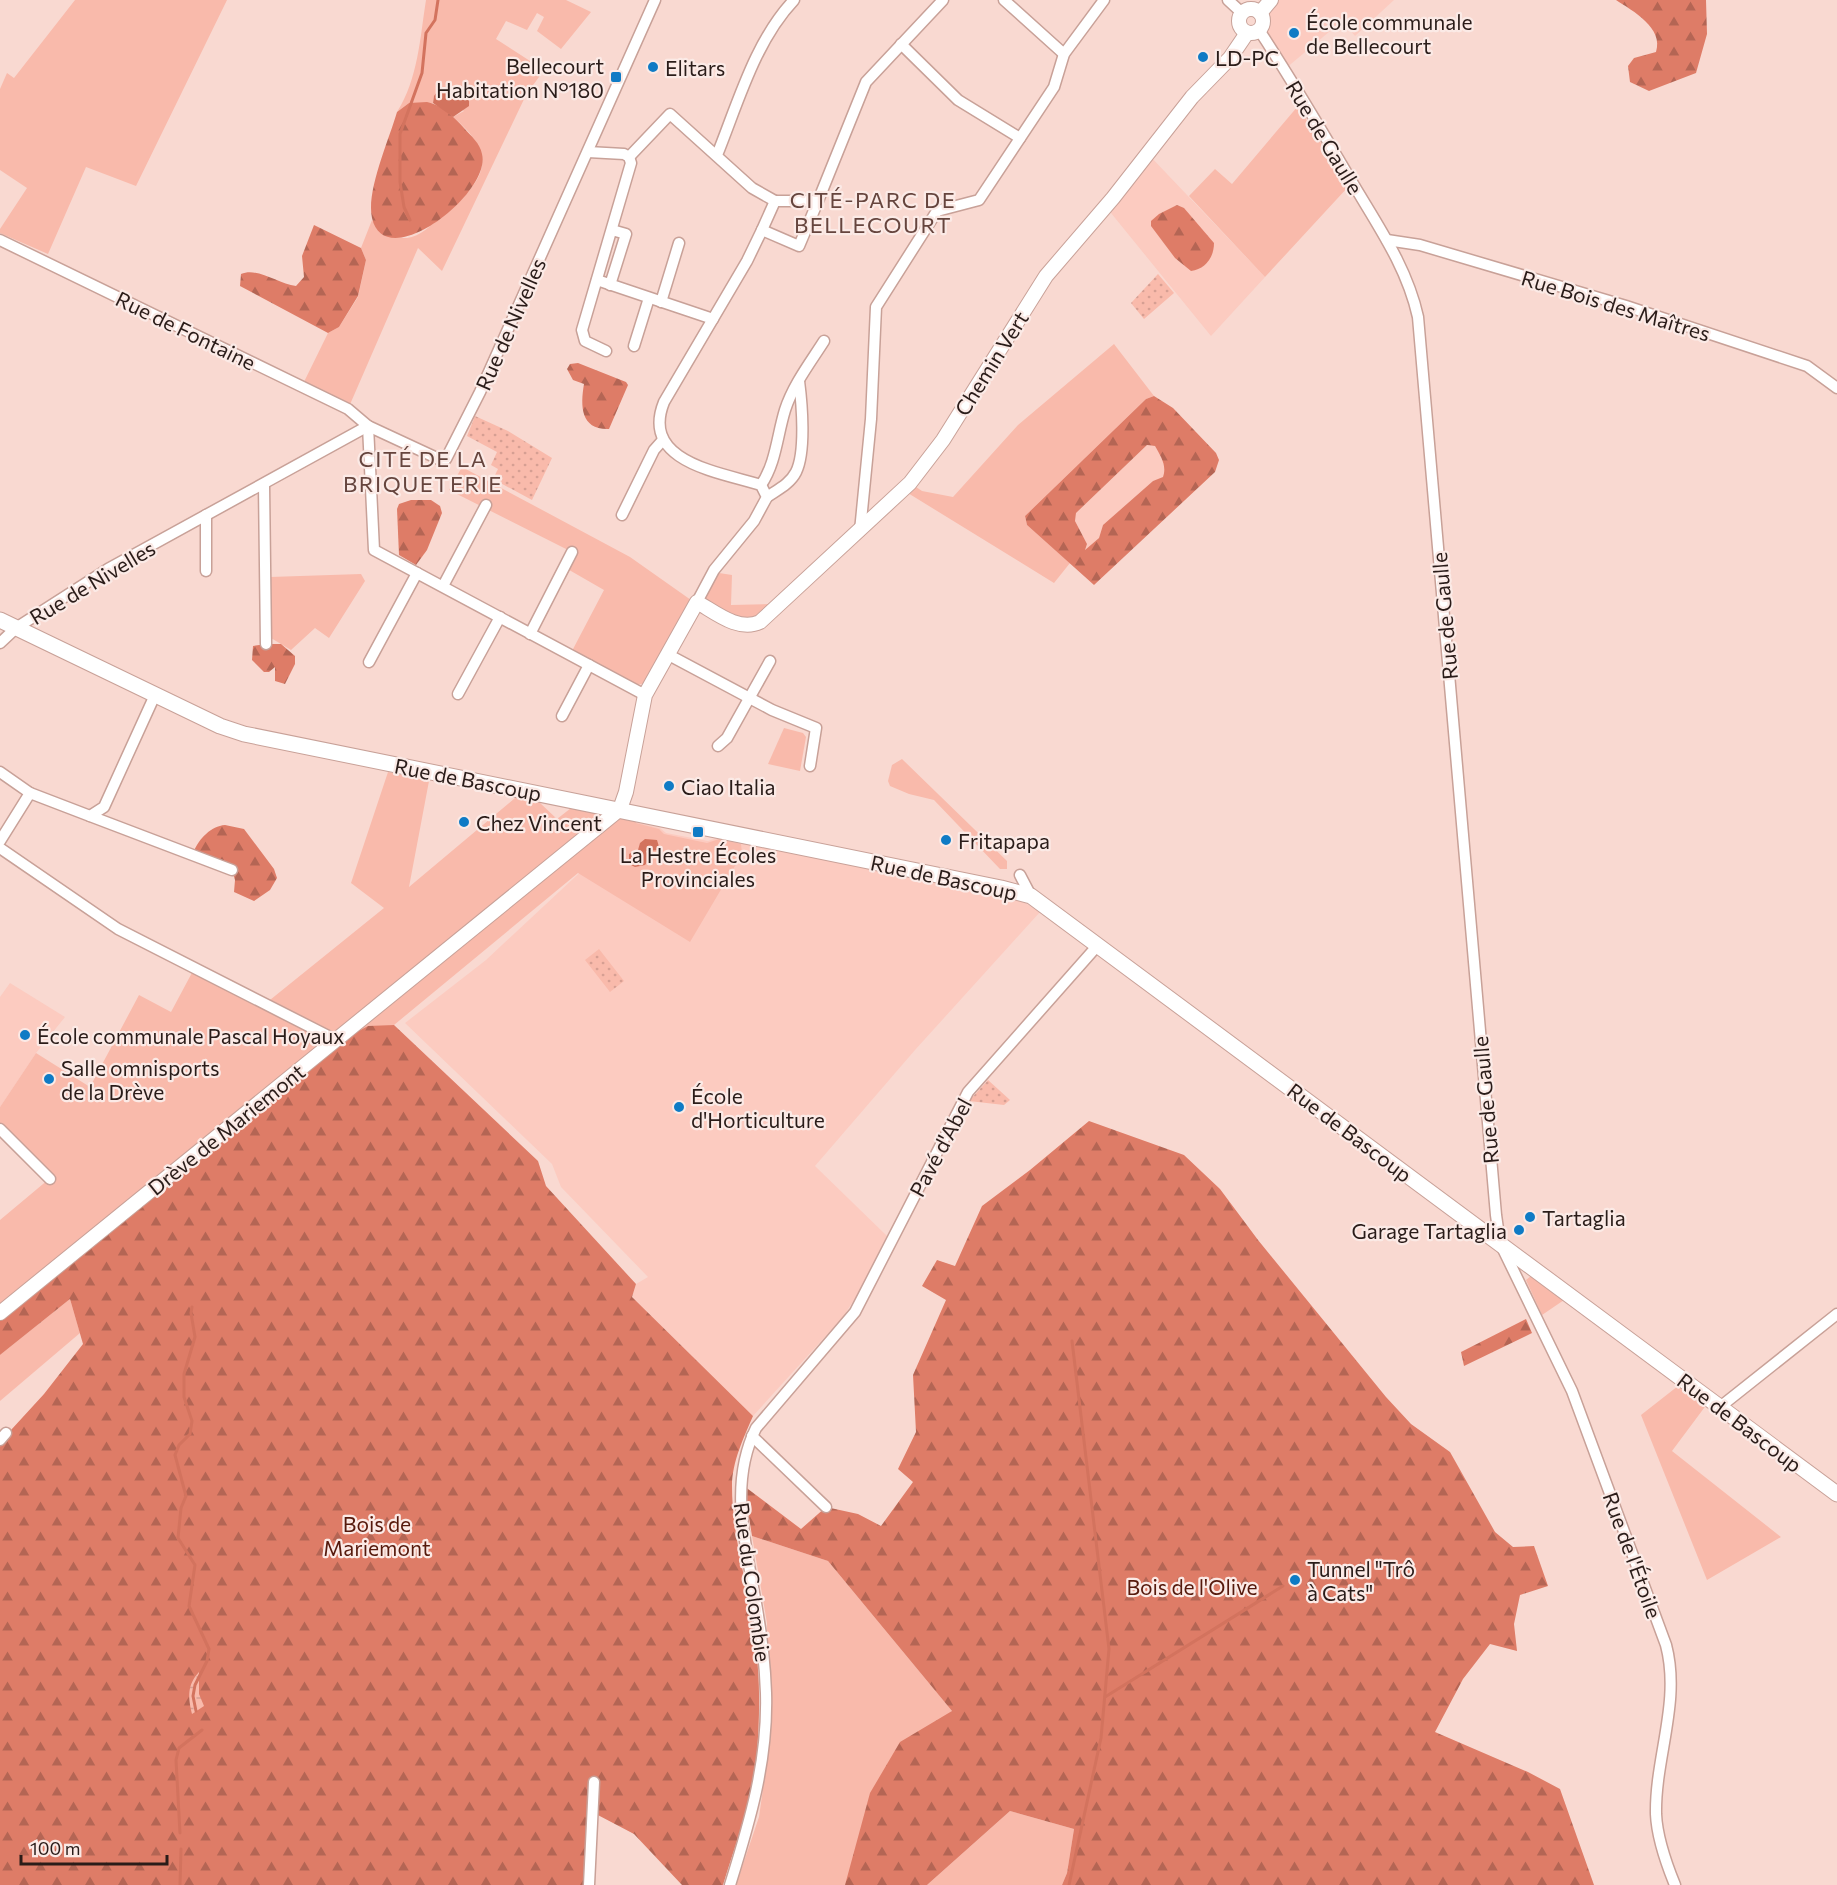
<svg xmlns="http://www.w3.org/2000/svg" width="1837" height="1885" font-family="Commissioner,sans-serif">
<defs>
<pattern id="forest-firs" width="22" height="20" patternUnits="userSpaceOnUse" patternTransform="scale(1.5)"><rect width="22" height="20" fill="#de7c67"/><path d="M5 1l3.5 6h-7zM16 11l3.5 6h-7z" fill="#b46554"/></pattern>
<pattern id="wetland-marsh" width="20" height="14" patternUnits="userSpaceOnUse" patternTransform="scale(1.5)"><rect width="20" height="14" fill="#f9baab"/><path d="M1 5h8M5 5V1M11 12h8M15 12V8" fill="none" stroke="#d69f93"/></pattern>
<pattern id="garden-dots" width="8" height="8" patternUnits="userSpaceOnUse" patternTransform="scale(1.5)"><rect width="8" height="8" fill="#f9baab"/><path d="M2 2h.1M6 6h.1" fill="none" stroke="#d69f93" stroke-width="1.8" stroke-linecap="round"/></pattern>
</defs>
<rect width="100%" height="100%" fill="#f9d9d1"/>
<g fill="#fccbc0">
<path d="M1271 0H1394L1355 36 1342 21 1285 69 1262 27V17Z"/>
<path d="M1148 154 1265 277 1211 336 1111 213 1104 211Z"/>
<path d="M1147 445 1155 446 1163 459 1166 470 1163 478 1153 481 1103 525 1099 538 1084 551 1087 544 1075 521 1076 513Z"/>
<path d="M634 822 660 828 666 833 708 841 719 837 988 891 1025 903 1040 912 915 1050 815 1166 887 1236 859 1292 843 1317 753 1416 632 1297 636 1284 648 1277 561 1187 552 1164 405 1023 486 960Z"/>
<path d="M10 983 65 1017 36 1053 0 1107V997Z"/>
</g>
<g fill="#f9baab">
<path d="M75 0H227L136 186 86 167 48 254 0 233V229L27 188 0 170V89L7 73 14 78Z"/>
<path d="M426 0H566L591 12 561 49 537 31 544 17 537 13 527 30 506 21 496 39 544 70 526 95 442 271 418 248 348 409 302 386 328 333 339 327 358 297 366 260 361 248 372 220 380 231C387 233 399 239 407 238 420 237 432 224 442 216 483 182 502 158 453 117L464 111 434 96 433 103H409L397 112C418 79 420 38 426 0Z"/>
<path d="M1298 106 1348 187 1265 277 1189 196 1215 169 1232 184Z"/>
<path d="M1114 344 1154 396 1146 399 1025 516 1027 525 1070 563 1054 583 903 490 910 483 922 491 953 497 1018 425Z"/>
<path d="M462 467 630 557 691 600 645 683 637 685 572 651 604 590 564 567 572 552 449 490Z"/>
<path d="M719 573 732 575 731 605 774 604 758 618 741 621 705 599Z"/>
<path d="M361 574 365 581 329 638 315 628 291 650 271 638 270 577Z"/>
<path d="M784 728 803 733 806 737 800 771 768 764Z"/>
<path d="M902 759 1007 861V869H1000L934 800 909 794 890 786 888 781 892 765Z"/>
<path d="M388 772 429 781 409 887 515 798 539 802 557 819 580 801 638 812 636 823 659 829 664 834 707 843 719 839 741 844 742 854 690 942 578 873 394 1025 372 1029 0 1313V1220L49 1179 0 1129V1107L36 1053 90 1087 139 995 171 1012 194 969 265 1004 384 908 351 883Z"/>
<path d="M1531 1276H1534L1564 1300 1542 1315 1526 1280Z"/>
<path d="M70 1299 80 1333 0 1401V1355Z"/>
<path d="M1678 1386 1710 1400 1672 1451 1781 1537 1707 1580 1641 1415Z"/>
<path d="M752 1536 828 1561 952 1711 845 1885H736L759 1817 768 1753 767 1623Z"/>
<path d="M1010 1811 1074 1829 1067 1873 1062 1885H927Z"/>
</g>
<g fill="url(#forest-firs)" fill-rule="evenodd">
<path d="M1616 0H1706L1707 34 1696 73 1649 91 1630 82 1628 66 1634 58 1656 52C1664 28 1633 11 1616 0Z"/>
<path d="M427 102C442 105 454 117 464 128 471 136 480 143 482 154 492 193 385 276 372 218 366 191 389 140 397 112L409 103Z"/>
<path d="M1177 205 1184 208 1214 243C1214 258 1205 269 1191 271L1175 258 1151 226V221L1159 214Z"/>
<path d="M314 225 361 248 366 260 358 296 339 327 328 333 240 286 241 274C258 267 278 284 296 286L304 277 302 256Z"/>
<path d="M578 363 626 382 628 385 609 429C581 430 580 407 584 384L573 380 567 369 570 364Z"/>
<path d="M1154 396 1173 408 1216 453 1219 460 1215 472 1094 585 1027 525 1025 516 1146 399ZM1147 445 1155 446C1161 457 1167 465 1163 477L1153 481 1103 525 1099 538 1085 550 1087 544 1075 521 1076 513Z"/>
<path d="M411 500H431L440 506 442 513 427 550 416 565 399 555 397 509 399 504Z"/>
<path d="M266 644H281L295 656V664L285 684 275 681V667L269 672H264L252 660 253 646Z"/>
<path d="M225 825 244 829 274 869 277 878 270 890 254 901 234 892 235 880 232 870 194 851C199 839 211 826 225 825Z"/>
<path d="M394 1025 538 1161 546 1186 636 1284 632 1297 753 1416C744 1437 732 1462 732 1486 732 1548 756 1608 758 1670 760 1697 759 1726 757 1753 754 1797 736 1842 723 1885H682L634 1834 594 1813 591 1885H0V1442L44 1394 83 1344 70 1299 0 1355V1320L353 1034 368 1026Z"/>
<path d="M1089 1121 1184 1155 1220 1189 1258 1240 1386 1397 1411 1424 1450 1452 1495 1532 1513 1547 1534 1546 1548 1586 1520 1595 1514 1624 1517 1651 1490 1644 1463 1679 1435 1732 1528 1772 1560 1789 1594 1885H1062L1067 1873 1074 1829 1010 1811 927 1885H845L870 1793 900 1742 952 1711 828 1561 752 1536 744 1486 801 1529 826 1507 858 1514 881 1526 913 1482 898 1469 916 1432 913 1375 946 1300 922 1286 937 1260 955 1266 982 1206 1030 1170Z"/>
<path d="M1526 1319 1532 1333 1464 1366 1461 1352Z"/>
</g>
<path fill="url(#wetland-marsh)" d="M199 1672V1694L204 1706 192 1714C188 1697 187 1685 199 1672Z"/>
<g fill="url(#garden-dots)">
<path d="M1158 274 1174 293 1144 319 1131 303Z"/>
<path d="M475 416 508 431 552 458 532 500 493 479 498 469 491 465 497 452 467 436Z"/>
<path d="M599 949 624 981 610 992 585 960Z"/>
<path d="M988 1080 1010 1100 1004 1105 969 1101Z"/>
</g>
<g fill="#d3735e">
<path d="M455 87C465 92 470 94 469 106L453 117 433 103 434 96 439 89Z"/>
<path d="M645 839 657 840 660 850 646 851 649 859 645 865 635 867 629 864V854L638 850 640 843Z"/>
</g>
<g fill="none" stroke-linecap="round" stroke-linejoin="round">
<g stroke="#d3735e" stroke-width="3">
<path d="M410 220 404 207 400 182V134L422 73 426 33 435 20 438 0"/>
<path d="M192 1307 191 1313 195 1337 184 1374V1397L192 1421 190 1434 179 1445 175 1455 186 1496 181 1508 178 1538 195 1565 189 1606 209 1649 207 1661 195 1685 193 1696 196 1711"/>
<path d="M1105 1697 1283 1586"/>
<path d="M180 1833 176 1760 179 1748 202 1730"/>
<path d="M180 1885 181 1849"/>
<path d="M1069 1885 1101 1738 1109 1649 1072 1341"/>
</g>
<g stroke="#c8a198" stroke-width="13">
<g id="minor">
<path d="M1004 0 1064 54"/>
<path d="M1228 0 1242 13"/>
<path d="M1259 30C1292 80 1322 131 1352 182 1378 226 1407 267 1418 317L1496 1215 1500 1243 1572 1391 1666 1645C1681 1702 1655 1757 1656 1814 1657 1838 1666 1863 1675 1885"/>
<path d="M901 44 958 100 1020 138"/>
<path d="M588 152 624 154 629 157 631 163 582 330 585 341 606 351"/>
<path d="M717 155C738 103 755 41 794 0"/>
<path d="M629 157 670 114 752 188 775 201"/>
<path d="M818 201 799 246 762 230 775 201H818L866 82 943 0"/>
<path d="M0 240 348 409 368 426 439 459H446L480 392 655 0"/>
<path d="M1387 240 1420 245 1626 306 1807 366 1837 388"/>
<path d="M597 280 713 319"/>
<path d="M610 285 626 234 612 230"/>
<path d="M661 302 679 243"/>
<path d="M634 346 649 298"/>
<path d="M368 426 374 550 645 695"/>
<path d="M264 485 266 644"/>
<path d="M761 485C776 463 777 436 785 410 793 385 810 363 824 341"/>
<path d="M767 497C777 490 790 484 796 472 806 452 802 404 799 381"/>
<path d="M622 515 654 450 662 441"/>
<path d="M860 531 871 419 876 307 937 211 979 200 1054 87 1064 54 1104 0"/>
<path d="M206 571V515"/>
<path d="M443 586 486 505"/>
<path d="M697 602 714 570 754 521 767 497 761 485C719 472 640 462 664 402L747 261 762 230"/>
<path d="M530 634 572 552"/>
<path d="M0 643 16 628 108 569 368 426"/>
<path d="M667 654 772 710 816 728 810 766"/>
<path d="M369 662 417 573"/>
<path d="M458 694 500 617"/>
<path d="M562 716 589 665"/>
<path d="M718 746 727 738 770 661"/>
<path d="M0 772 30 793 90 816 104 807 155 695"/>
<path d="M90 816 232 870"/>
<path d="M0 841 30 793"/>
<path d="M0 848 118 929 336 1040"/>
<path d="M1020 875 1031 896"/>
<path d="M0 1129 50 1179"/>
<path d="M1720 1407 1837 1314"/>
<path d="M752 1436 826 1507"/>
<path d="M0 1440 6 1433"/>
<path d="M589 1885 594 1782"/>
<path d="M730 1885C750 1821 768 1761 766 1693 765 1661 761 1630 755 1598 745 1541 729 1483 756 1428L855 1312 968 1092 1098 945"/>
</g>
</g>
<g stroke="#c8a198" stroke-width="16">
<g id="tertiary">
<circle cx="1251" cy="21" r="12"/>
<path d="M1260 13 1271 0"/>
<path d="M0 1313 620 809 626 792 645 695 697 602C715 612 738 632 760 622L910 483 943 440 1046 276 1113 198 1192 97 1230 58 1247 33"/>
</g>
</g>
<g stroke="#c8a198" stroke-width="17">
<path id="secondary" d="M0 620 220 726 244 734 1001 888 1031 896 1837 1494"/>
</g>
<use href="#minor" stroke="#fff" stroke-width="10"/>
<use href="#tertiary" stroke="#fff" stroke-width="14"/>
<use href="#secondary" stroke="#fff" stroke-width="15"/>
</g>
<g fill="#0f7bc5" stroke="#fbeae6" stroke-width="2">
<circle cx="1294" cy="33" r="6"/>
<circle cx="1203" cy="57" r="6"/>
<circle cx="653" cy="67" r="6"/>
<rect x="610" y="71" width="12" height="12" rx="3"/>
<circle cx="669" cy="786" r="6"/>
<circle cx="464" cy="822" r="6"/>
<rect x="692" y="826" width="12" height="12" rx="3"/>
<circle cx="946" cy="840" r="6"/>
<circle cx="25" cy="1035" r="6"/>
<circle cx="49" cy="1079" r="6"/>
<circle cx="679" cy="1107" r="6"/>
<circle cx="1530" cy="1217" r="6"/>
<circle cx="1519" cy="1230" r="6"/>
<circle cx="1295" cy="1580" r="6"/>
</g>
<g text-anchor="middle" dominant-baseline="central" stroke-width="4.5" stroke-linejoin="round" paint-order="stroke">
<g font-size="21" fill="#2a1c19" stroke="#fbeae6" text-anchor="start">
<text x="1306" y="21">École communale<tspan x="1306" dy="24">de Bellecourt</tspan></text>
<text x="1215" y="57">LD-PC</text>
<text x="604" y="65" text-anchor="end">Bellecourt<tspan x="604" dy="24">Habitation N°180</tspan></text>
<text x="665" y="67">Elitars</text>
<text x="681" y="786">Ciao Italia</text>
<text x="476" y="822">Chez Vincent</text>
<text x="958" y="840">Fritapapa</text>
<text x="698" y="854" text-anchor="middle">La Hestre Écoles<tspan x="698" dy="24">Provinciales</tspan></text>
<text x="37" y="1035">École communale Pascal Hoyaux</text>
<text x="61" y="1067">Salle omnisports<tspan x="61" dy="24">de la Drève</tspan></text>
<text x="691" y="1095">École<tspan x="691" dy="24">d'Horticulture</tspan></text>
<text x="1542" y="1217">Tartaglia</text>
<text x="1507" y="1230" text-anchor="end">Garage Tartaglia</text>
<text x="1307" y="1568">Tunnel "Trô<tspan x="1307" dy="24">à Cats"</tspan></text>
</g>
<g font-size="21" fill="#2a1c19" stroke="#fbeae6">
<text transform="translate(1325 137) rotate(59)">Rue de Gaulle</text>
<text transform="translate(1616 305) rotate(17)">Rue Bois des Maîtres</text>
<text transform="translate(510 324) rotate(-66)">Rue de Nivelles</text>
<text transform="translate(186 330) rotate(26)">Rue de Fontaine</text>
<text transform="translate(991 363) rotate(-58)">Chemin Vert</text>
<text transform="translate(92 582) rotate(-31)">Rue de Nivelles</text>
<text transform="translate(1444 616) rotate(-95)">Rue de Gaulle</text>
<text transform="translate(468 779) rotate(11)">Rue de Bascoup</text>
<text transform="translate(944 877) rotate(12)">Rue de Bascoup</text>
<text transform="translate(1485 1100) rotate(-95)">Rue de Gaulle</text>
<text transform="translate(226 1129) rotate(-39)">Drève de Mariemont</text>
<text transform="translate(1350 1132) rotate(37)">Rue de Bascoup</text>
<text transform="translate(940 1147) rotate(-62)">Pavé d'Abel</text>
<text transform="translate(1740 1422) rotate(37)">Rue de Bascoup</text>
<text transform="translate(1633 1555) rotate(70)">Rue de l'Étoile</text>
<text transform="translate(753 1582) rotate(82)">Rue du Colombie</text>
</g>
<g font-size="21" fill="#56190c" stroke="#fbeae6">
<text x="377" y="1523">Bois de<tspan x="377" dy="24">Mariemont</tspan></text>
<text x="1192" y="1586">Bois de l'Olive</text>
</g>
<g font-size="22" letter-spacing="1.5" fill="#66453e" stroke="#fbeae6">
<text x="873" y="199">CITÉ-PARC DE<tspan x="873" dy="25">BELLECOURT</tspan></text>
<text x="423" y="458">CITÉ DE LA<tspan x="423" dy="25">BRIQUETERIE</tspan></text>
</g>
</g>
<path d="M21 1855v9h146v-9" fill="none" stroke="#2a1c19" stroke-width="3"/>
<text x="30" y="1855" font-size="18" fill="#2a1c19" stroke="#fbeae6" stroke-width="4.5" paint-order="stroke">100 m</text>
</svg>
